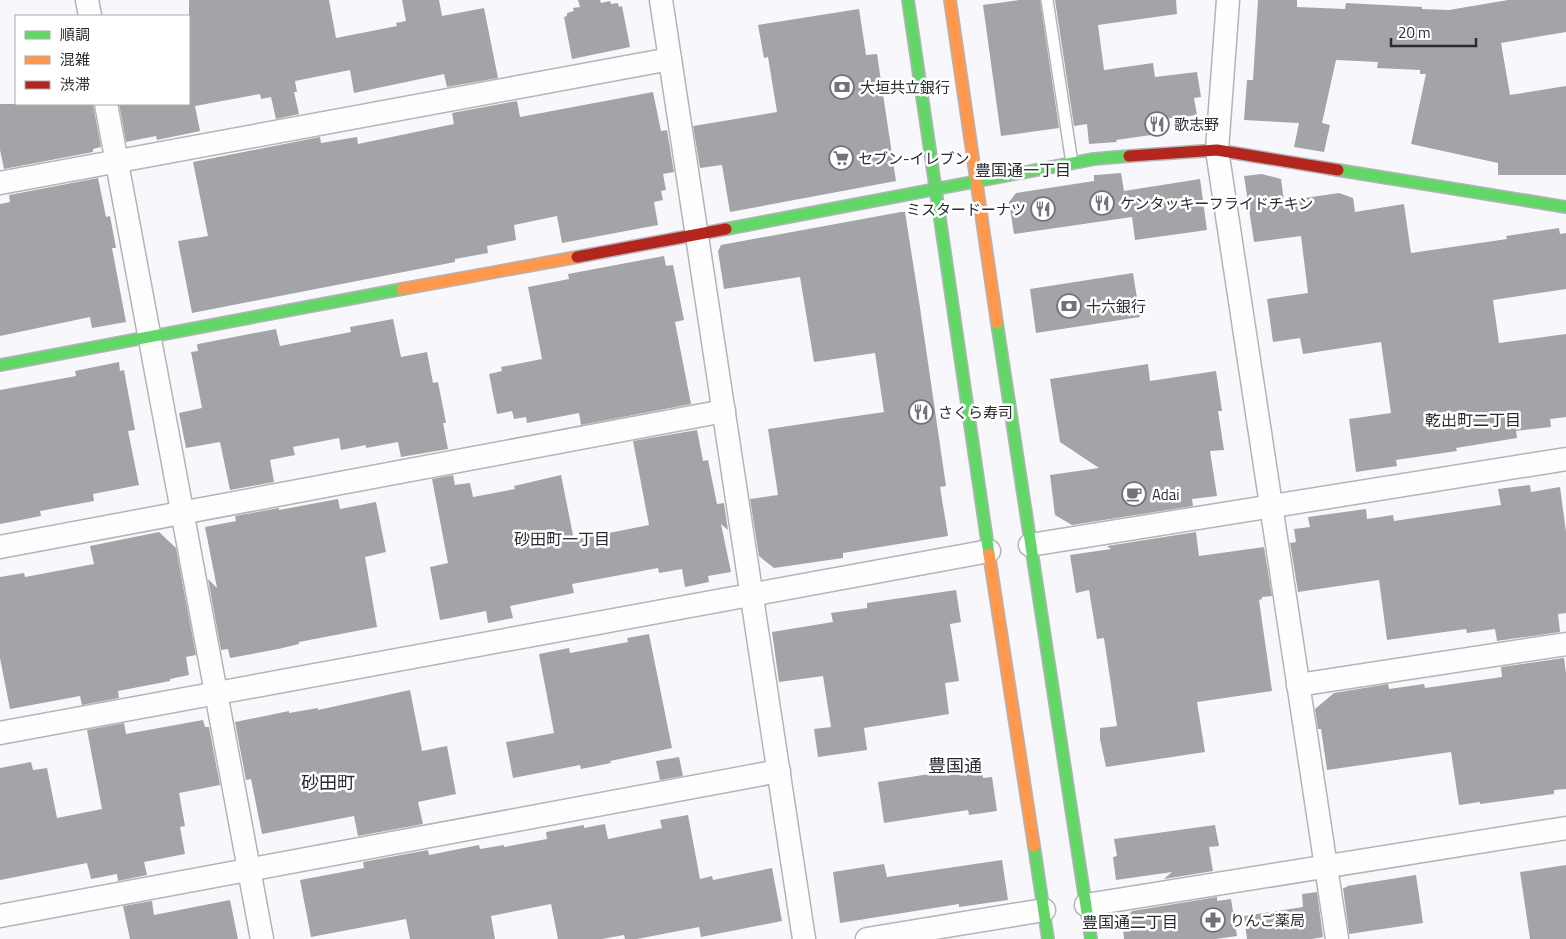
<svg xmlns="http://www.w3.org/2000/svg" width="1566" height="939" font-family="'Titillium Web','Noto Sans JP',sans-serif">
<rect width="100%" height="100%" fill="#f8f8fc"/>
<g fill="#a3a4a8">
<path d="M189 0H329L336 38 397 26 396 23 406 21 402 0H439L442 16 484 8 498 78 447 87 444 74 354 93 350 70 295 81 297 92H294L299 114 276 119 271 97 261 99 260 94 195 106 200 131 157 140 156 136 126 142 119 104H189Z"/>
<path d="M578 0H600L601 3 610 1 611 4 618 3 619 7 622 6 630 47 572 59 564 17 567 16V13L574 11 573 8 580 7Z"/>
<path d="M1019 0H1040L1059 128 1001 136 983 5Z"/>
<path d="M1055 0H1176L1177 14 1098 25 1104 70 1153 63 1155 77 1197 72 1201 97 1194 98 1197 115 1163 119 1165 133 1116 140 1117 142 1089 144 1087 124 1074 126Z"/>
<path d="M1258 0H1297V7L1345 9 1346 3 1422 7V9L1449 10 1508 0H1566V32L1501 43 1510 95 1566 86V175H1498V163L1411 144 1426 74H1420V70L1377 68 1378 62 1336 60 1322 123 1330 125 1324 152 1294 147 1299 123 1244 120 1247 80H1253Z"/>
<path d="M859 9 866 55 877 54 896 181 730 212 722 165 700 168 693 126 777 112 768 57 764 58 758 25Z"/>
<path d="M653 92 661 131 667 130 674 172 663 174 666 190 661 191 663 200 654 202 658 225 562 243 557 216 514 225 516 240 487 246 488 253 455 259V262L192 313 178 241 208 236 193 162 320 137 321 143 357 137 358 144 454 124 452 113 517 101 520 117Z"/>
<path d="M0 104H93L101 147 93 149V152L4 169 0 150Z"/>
<path d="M1121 173 1124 191 1200 179 1207 230 1135 240 1132 217 1014 234 1009 202 1016 193 1094 181V175H1096Z"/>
<path d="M1262 174 1281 179 1284 201 1339 193 1353 198 1355 212 1404 204 1411 253 1507 239 1506 236 1559 228 1560 234 1566 233V289L1493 300 1499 343 1566 334V417L1550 419 1551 427 1516 431 1517 438 1456 448 1457 451 1396 460 1397 466 1356 472 1349 419 1391 413 1381 342 1303 354 1300 338 1273 342 1267 299 1308 293 1301 236 1254 242 1244 176Z"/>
<path d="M98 178 106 217 110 216 116 248H112L126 322 92 328 90 317 0 336V204L10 202 9 195Z"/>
<path d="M901 212H905L919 301 946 486 940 487 948 536 843 553V558L774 568 759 556 750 499 778 495 768 429 884 412 875 353 814 362 800 277 724 289 718 251 721 245Z"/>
<path d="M664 256 666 266 673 265 684 320 675 322 691 404 581 425 579 413 527 423 526 417 514 419 512 411 497 414 489 374 502 371 501 367 542 359 528 287 569 279 568 274Z"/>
<path d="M1133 273 1140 317 1036 333 1030 289Z"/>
<path d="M393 319 401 357 427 352 433 383 438 382 446 423H443L448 449 401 457 398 442 366 448V445L341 450 339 438 293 447 295 455 270 460 274 482 230 490 220 442 186 448 179 413 202 408 191 352 198 351 197 345 198 344 276 329 280 346 351 332 350 327Z"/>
<path d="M119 362 120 371 124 370 135 430 128 431 139 485 93 494 94 501 40 511 41 516 0 524V390L76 376 75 371Z"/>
<path d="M1148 364 1150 381 1216 371 1222 411H1218L1224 450 1210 451 1217 496 1192 499 1193 506 1072 525 1055 515 1050 475 1099 468 1060 442 1050 379Z"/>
<path d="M697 430 703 461 708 460 717 504 724 503 728 530 721 524 731 572 708 576 709 582 685 587 682 569 659 573 658 568 572 584 574 593 510 606 513 618 488 623 486 611 440 620 430 567 448 563 432 479 453 475 455 485 470 483 473 497 515 489 514 486 561 475 574 540 649 525 633 441Z"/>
<path d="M1530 485 1531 492 1560 487 1566 532V613L1558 614 1560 632 1497 641 1495 629 1467 633 1466 629 1387 640 1379 580 1298 592 1290 543 1296 542 1294 529 1310 527 1308 517 1366 509 1367 519 1393 515 1394 521 1501 505 1498 489Z"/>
<path d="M338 499 340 509 376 502 386 552 365 557 377 627 299 642V644L278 649 230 658 228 649 221 650 208 579 217 588 205 527 236 521 235 516 279 508V510Z"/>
<path d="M159 532 176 548 196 655 186 657 189 675 170 679V681L118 691 119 698 82 705 80 696 10 709 0 658V577L24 573 25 577 94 564 90 546Z"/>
<path d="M1196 532 1199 556 1264 547 1272 596 1262 597V599L1259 600 1272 691 1197 702 1205 752 1106 767 1100 739V728L1117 726 1104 638 1097 639 1089 590 1076 593 1070 555 1111 549 1107 546Z"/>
<path d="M956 590 961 622 950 624 959 681 945 683 949 714 864 728 867 750 818 757 814 729 831 727 823 676 779 682 772 632 833 622 831 613 867 608V603Z"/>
<path d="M649 634 672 748 610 761 611 763 581 769 580 765 513 778 506 742 554 733 539 654 569 648 570 653 628 642 627 638Z"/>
<path d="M1564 658 1566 673V789L1554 790V794L1480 804V802L1459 805 1451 752 1327 770 1321 729H1318L1315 709 1334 693 1388 684 1389 689 1424 684 1425 688 1502 677 1501 667Z"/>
<path d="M410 690 422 751 447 746 456 794 418 802 423 824 358 836 354 816 262 834 251 779 246 780 235 722 289 711V713L318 708V710Z"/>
<path d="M203 720 205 727H209L220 785 179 793 185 826 180 827 185 854 144 862 147 875 118 881 117 874 91 879 87 863 0 880V768L31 762 33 770 47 768 57 818 102 809 87 730 124 723 126 734Z"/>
<path d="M679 757 683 776 660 780 656 761Z"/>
<path d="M981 766 983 778 992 777 997 811 969 815 968 810 884 823 878 782Z"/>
<path d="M688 815 700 879 712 876 713 880 772 868 782 921 701 937 699 927 637 939H625L624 935 602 939H558L551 904 491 916 495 939H410L406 919 311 937 300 880 364 868 363 862 428 850 429 855 479 845 480 849 504 845V847L547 839 546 832 584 825V828L605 824 608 839 662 828 660 820Z"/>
<path d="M1215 825 1219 846 1209 847 1213 871 1164 879 1172 872 1116 880 1113 857 1117 856 1114 839Z"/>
<path d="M1002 860 1008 900 959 907V904L840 923 833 872 884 864 887 877Z"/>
<path d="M1566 865V939H1530L1520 872Z"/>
<path d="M1416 875 1423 923 1349 934 1343 888 1347 887V886Z"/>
<path d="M1317 892 1323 937 1312 939H1247L1244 916 1303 907 1302 894Z"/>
<path d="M1217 897V901L1231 899 1237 936 1216 939H1124L1122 921 1132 911Z"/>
<path d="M230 900 238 939H130L123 906 152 901 154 915Z"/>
</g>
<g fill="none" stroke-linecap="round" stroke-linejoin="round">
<g stroke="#b3b4b8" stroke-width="14">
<path id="lane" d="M1047 0 1072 163"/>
</g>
<g stroke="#b3b4b8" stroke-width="25">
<g id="street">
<path d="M87 0 90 16"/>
<path d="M661 0 804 939"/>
<path d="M1228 0 1217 150 1337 939"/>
<path d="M106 104 262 939"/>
<path d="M0 183 670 59"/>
<path d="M1030 545 1566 459"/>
<path d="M0 547 724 411"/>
<path d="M1298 685 1566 644"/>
<path d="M0 733 989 551"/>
<path d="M1086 905 1566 828"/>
<path d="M0 916 779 771"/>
<path d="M867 939 1044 910"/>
</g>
</g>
<g stroke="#b3b4b8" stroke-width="14">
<g id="fast">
<path d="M908 0 989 554"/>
<path d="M1338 170 1566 207"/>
<path d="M726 229 1094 159 1129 156"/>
<path d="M997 323 1091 939"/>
<path d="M0 365 402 289"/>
<path d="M1034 846 1048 939"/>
</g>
</g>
<g stroke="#b3b4b8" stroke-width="14">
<g id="slow">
<path d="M950 0 997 323"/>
<path d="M402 289 577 257"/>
<path d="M989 554 1034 846"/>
</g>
</g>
<g stroke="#b3b4b8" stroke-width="14">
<g id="jam">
<path d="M1129 156 1217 150 1338 170"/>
<path d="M577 257 726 229"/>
</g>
</g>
<use href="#lane" stroke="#fefeff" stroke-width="11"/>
<use href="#street" stroke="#fefeff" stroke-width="22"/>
<use href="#fast" stroke="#63d668" stroke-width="11"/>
<use href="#slow" stroke="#ff974d" stroke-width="11"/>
<use href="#jam" stroke="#b3261e" stroke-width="11"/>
</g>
<defs>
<g id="bank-ring" transform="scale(1.25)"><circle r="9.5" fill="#fff" stroke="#727378" stroke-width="1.5"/><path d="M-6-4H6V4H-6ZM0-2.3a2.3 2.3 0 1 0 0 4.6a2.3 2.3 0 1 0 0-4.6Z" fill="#727378"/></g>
<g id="restaurant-ring" transform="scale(1.25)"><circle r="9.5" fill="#fff" stroke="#727378" stroke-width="1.5"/><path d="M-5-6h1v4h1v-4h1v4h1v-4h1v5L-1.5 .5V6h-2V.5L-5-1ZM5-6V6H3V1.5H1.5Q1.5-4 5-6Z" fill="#727378"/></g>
<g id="supermarket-ring" transform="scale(1.25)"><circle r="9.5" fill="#fff" stroke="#727378" stroke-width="1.5"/><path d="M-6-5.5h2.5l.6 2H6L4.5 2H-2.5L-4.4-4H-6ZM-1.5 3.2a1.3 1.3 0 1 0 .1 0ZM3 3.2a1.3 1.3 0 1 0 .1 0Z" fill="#727378"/></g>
<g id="cafe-ring" transform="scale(1.25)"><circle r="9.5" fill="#fff" stroke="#727378" stroke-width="1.5"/><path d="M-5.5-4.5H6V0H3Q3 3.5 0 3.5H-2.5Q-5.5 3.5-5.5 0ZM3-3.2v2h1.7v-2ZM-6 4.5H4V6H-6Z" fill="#727378"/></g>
<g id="pharmacy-ring" transform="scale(1.25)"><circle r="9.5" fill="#fff" stroke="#727378" stroke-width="1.5"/><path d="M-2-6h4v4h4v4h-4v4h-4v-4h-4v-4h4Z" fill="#727378"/></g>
</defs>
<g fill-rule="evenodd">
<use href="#bank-ring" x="842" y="87"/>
<use href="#restaurant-ring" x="1157" y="124"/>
<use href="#supermarket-ring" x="841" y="158"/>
<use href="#restaurant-ring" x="1102" y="203"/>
<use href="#restaurant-ring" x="1043" y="209"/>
<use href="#bank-ring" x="1069" y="306"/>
<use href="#restaurant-ring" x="921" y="412"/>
<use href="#cafe-ring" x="1134" y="494"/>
<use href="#pharmacy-ring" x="1213" y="920"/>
</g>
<g text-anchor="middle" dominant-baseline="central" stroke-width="5" stroke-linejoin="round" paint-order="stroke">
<g font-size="15" fill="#2a2b31" stroke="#fff" text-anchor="start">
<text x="860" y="87">大垣共立銀行</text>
<text x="1174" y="124">歌志野</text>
<text x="858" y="158">セブン-イレブン</text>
<text x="1120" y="203">ケンタッキーフライドチキン</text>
<text x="1026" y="209" text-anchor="end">ミスタードーナツ</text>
<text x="1086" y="306">十六銀行</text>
<text x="938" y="412">さくら寿司</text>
<text x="1152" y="494">Adai</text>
<text x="1230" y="920">りんご薬局</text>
</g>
<g font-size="16" fill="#2a2b31" stroke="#fff">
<text x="1023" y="170">豊国通一丁目</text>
<text x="1473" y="420">乾出町二丁目</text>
<text x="562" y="539">砂田町一丁目</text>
<text x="1130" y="922">豊国通二丁目</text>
</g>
<g font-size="18" fill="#2a2b31" stroke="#fff">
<text x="955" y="765">豊国通</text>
<text x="328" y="782">砂田町</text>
</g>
</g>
<rect x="15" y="15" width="175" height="90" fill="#ffffff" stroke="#aaaaad"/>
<rect x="25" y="31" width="25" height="8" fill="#63d668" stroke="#aaaaad"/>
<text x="60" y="40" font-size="15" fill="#2a2b31">順調</text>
<rect x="25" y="56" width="25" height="8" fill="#ff974d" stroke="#aaaaad"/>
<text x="60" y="65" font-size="15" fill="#2a2b31">混雑</text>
<rect x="25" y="81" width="25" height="8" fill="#b3261e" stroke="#aaaaad"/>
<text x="60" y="90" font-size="15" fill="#2a2b31">渋滞</text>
<path d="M1391 38v8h85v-8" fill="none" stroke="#2a2b31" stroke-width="2.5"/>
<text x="1398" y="38" font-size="15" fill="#2a2b31" stroke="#ffffff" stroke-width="4" paint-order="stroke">20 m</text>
</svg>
